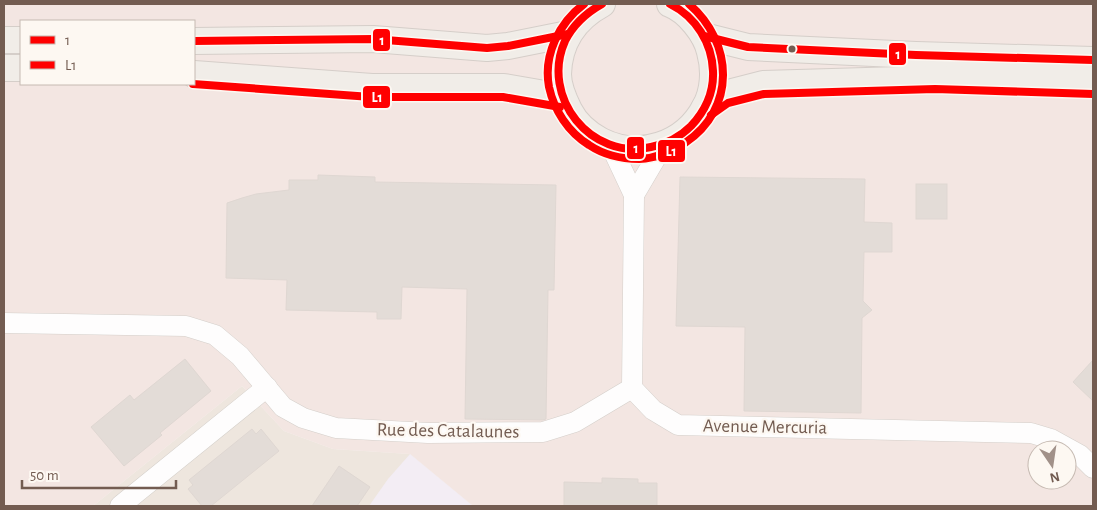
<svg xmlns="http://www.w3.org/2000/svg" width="1097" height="510" font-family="'Alegreya Sans',sans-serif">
<rect width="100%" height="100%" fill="#f6f3f0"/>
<path fill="#eee6de" d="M242 386 284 431 333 449 410 454 473 506H93Z"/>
<path fill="#f3e6e2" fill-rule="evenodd" d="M4 4H1093V506H473L410 454 333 449 284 431 242 386 93 506H4ZM21 21H194V84H21ZM1037 450H1067V480H1037Z"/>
<path fill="#f3edf4" d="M410 454 473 506H369L388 479Z"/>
<g fill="#e3dcd7" stroke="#dfd7d2">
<path d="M318 175 375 177V182L556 185 554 290H548L546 419 543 420 465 419 467 289 402 287 401 319H377V312L286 310 287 280 226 278 227 203 242 198 256 194 289 190V180H318Z"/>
<path d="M680 177 865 179 864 222 892 223V252H864L863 301 872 310 862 318 861 413 744 411 745 327 676 326Z"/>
<rect x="916" y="184" width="31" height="35"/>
<path d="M185 359 211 391 160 433 162 435 124 466 91 427 130 395 134 400Z"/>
<path d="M1093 360V401L1073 382Z"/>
<path d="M252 429 256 434 261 429 279 451 211 506H202L188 489 193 485 189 480Z"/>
<path d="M339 466 370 487 357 506H312Z"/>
<path d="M602 478 638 479V483H657V506H564V482L602 483Z"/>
</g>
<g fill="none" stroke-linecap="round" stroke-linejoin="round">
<g stroke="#d4cfca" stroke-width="21">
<g id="minor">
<path d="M611 146 634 195 632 388 653 410 678 425 1031 433 1051 439 1080 455 1093 468"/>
<path d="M634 195 664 144"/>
<path d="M4 323 186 326 215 335 240 356 283 407 303 418 336 428 428 433 543 432 575 422 632 388"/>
<path d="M120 506 267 387"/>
</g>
</g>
<g stroke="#d5cec9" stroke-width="28">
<g id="major">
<path d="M602 4C574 19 559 42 558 74 558 87 563 98 569 110 576 124 588 134 601 141 639 160 685 145 705 107 714 91 715 70 710 52 706 34 688 11 670 4"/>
<path d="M704 36 748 47 916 55 1093 60"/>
<path d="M4 40H21"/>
<path d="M194 41 373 39 487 48 508 46 568 34"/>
<path d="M4 68H21"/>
<path d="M194 74 372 87H504L562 97"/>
<path d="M705 107 724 94 763 84 935 79 1093 84"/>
</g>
</g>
<use href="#minor" stroke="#fefdfd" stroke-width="20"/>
<use href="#major" stroke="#f1ede8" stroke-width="26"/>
<g stroke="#fdf8f2" stroke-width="11">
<g id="bus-1">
<path d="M602 4C586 13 573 25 565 41 540 97 591 161 651 147 666 144 680 137 691 126 705 111 714 92 713 71 712 43 696 17 670 4"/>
<path d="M704 36 748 47 916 55 1093 60"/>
<path d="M194 41 373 39 487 48 508 46 568 34"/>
</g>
</g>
<g stroke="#fdf8f2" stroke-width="11">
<g id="bus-2">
<path d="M584 4C559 23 543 55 549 87 554 110 568 132 589 145 604 155 621 159 639 159 656 158 671 153 685 143 736 109 734 43 689 4"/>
<path d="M193 84 371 97H503L560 107"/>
<path d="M711 115 728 103 764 94 935 89 1093 94"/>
</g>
</g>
<use href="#bus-1" stroke="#f00" stroke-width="8"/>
<use href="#bus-2" stroke="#f00" stroke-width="8"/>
</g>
<circle fill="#735c51" stroke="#fdf8f2" stroke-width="2" cx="792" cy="49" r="4.5"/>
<g text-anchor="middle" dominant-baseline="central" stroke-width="4.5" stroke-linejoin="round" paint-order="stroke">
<g font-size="19" fill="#735c51" stroke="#fdf8f2">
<text transform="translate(765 427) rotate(1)">Avenue Mercuria</text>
<text transform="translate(448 431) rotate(1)">Rue des Catalaunes</text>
</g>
</g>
<g stroke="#fdf8f2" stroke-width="2">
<rect x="372" y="28" width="19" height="24" rx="5" fill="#f00"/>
<rect x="888" y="42" width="19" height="24" rx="5" fill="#f00"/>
<rect x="362" y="85" width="29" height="24" rx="5" fill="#f00"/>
<rect x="626" y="136" width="19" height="24" rx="5" fill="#f00"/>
<rect x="657" y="139" width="29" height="24" rx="5" fill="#f00"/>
</g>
<g font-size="14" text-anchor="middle" font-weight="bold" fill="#fff">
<text x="382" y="45">1</text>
<text x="898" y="59">1</text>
<text x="377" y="102">L1</text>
<text x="636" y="153">1</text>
<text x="671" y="156">L1</text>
</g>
<rect width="1097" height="510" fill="none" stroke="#735c51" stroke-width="10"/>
<rect x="20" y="20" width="175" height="65" fill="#fdf8f2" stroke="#c6bab2"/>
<rect x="30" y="36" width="25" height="8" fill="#ff0000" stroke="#c6bab2"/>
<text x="65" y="45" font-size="15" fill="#735c51">1</text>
<rect x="30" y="61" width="25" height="8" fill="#ff0000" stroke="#c6bab2"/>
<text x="65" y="70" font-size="15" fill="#735c51">L1</text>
<g transform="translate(1052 465) rotate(167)"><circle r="24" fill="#fdf8f2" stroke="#c6bab2"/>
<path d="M0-4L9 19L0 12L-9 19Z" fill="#a19189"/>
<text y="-8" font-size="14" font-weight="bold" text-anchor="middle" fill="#735c51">N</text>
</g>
<path d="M22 480v8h154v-8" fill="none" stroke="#735c51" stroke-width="2.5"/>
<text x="30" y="480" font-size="15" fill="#735c51" stroke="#fdf8f2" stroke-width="4" paint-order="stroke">50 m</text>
</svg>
